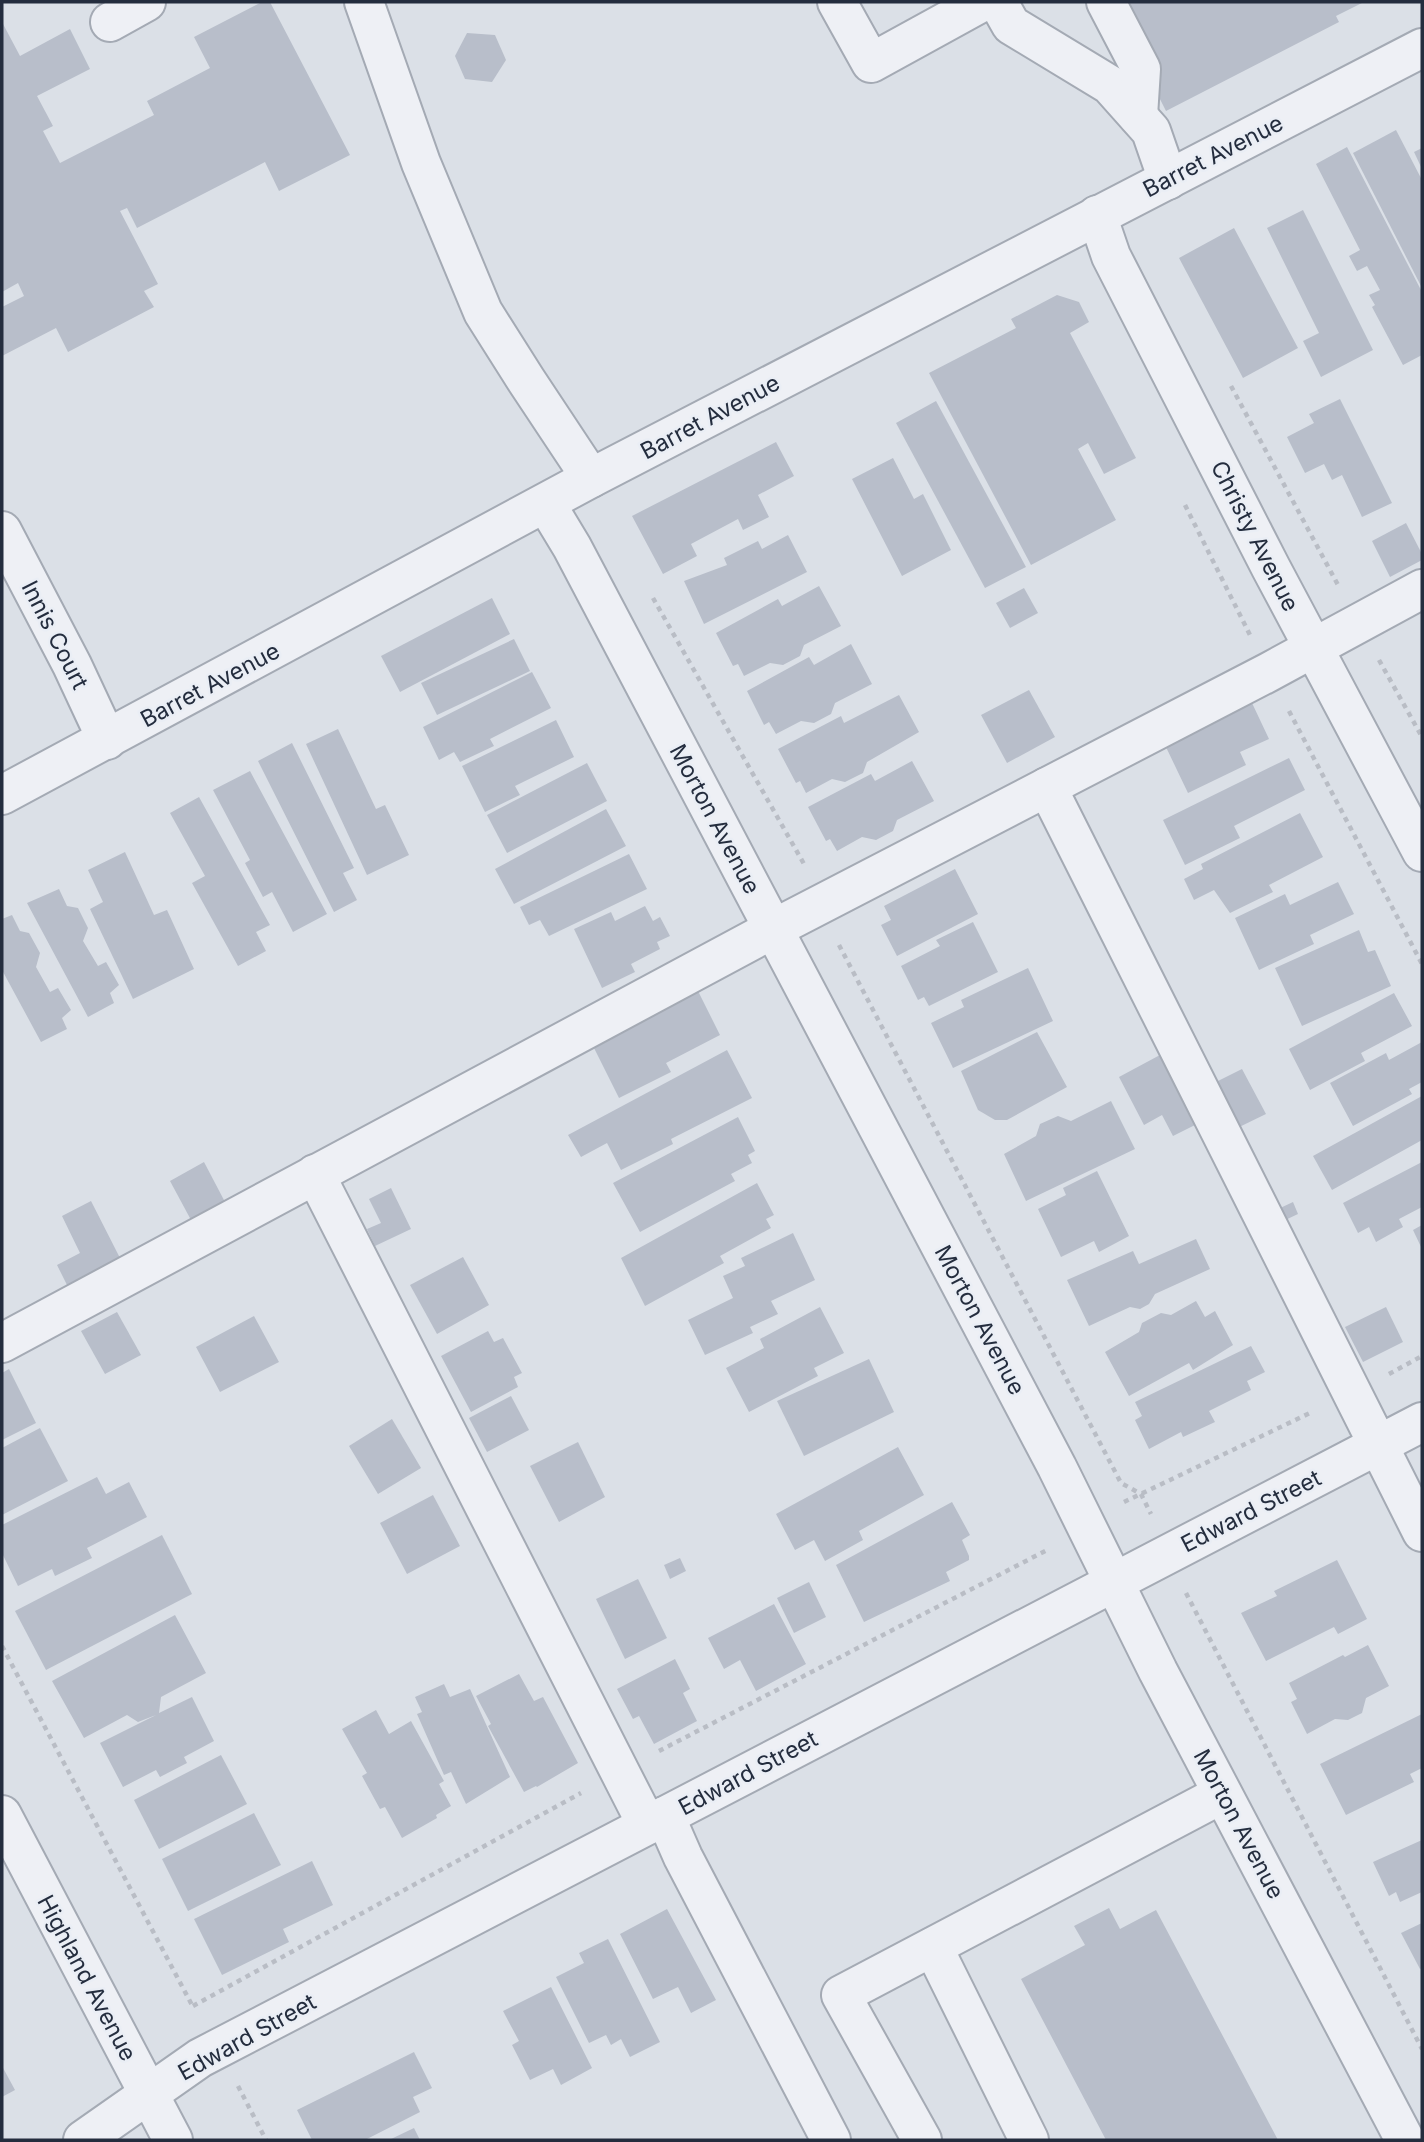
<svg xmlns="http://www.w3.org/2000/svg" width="1424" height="2142" font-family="Inter,sans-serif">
<rect width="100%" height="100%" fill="#dbe0e7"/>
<g fill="#b8beca">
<path d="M262 2H270L350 155 279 191 265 162 137 228 127 208 120 211 158 284 144 291 154 307 68 352 56 328 2 356V307L24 296 18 283 2 292V22L20 56 70 29 90 69 37 96 53 126 43 131 60 163 154 115 147 101 210 68 194 37Z"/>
<path d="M1111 2H1364L1336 16 1339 22 1166 111Z"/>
<path d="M467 33 495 35 506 60 492 82 465 79 455 56Z"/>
<path d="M1396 130 1422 180V288L1353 153Z"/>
<path d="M1347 147 1422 292V355L1403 365 1372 307 1375 305 1369 295 1380 290 1367 266 1357 271 1349 256 1360 250 1316 164Z"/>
<path d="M1422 148V169L1414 152Z"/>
<path d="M1303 210 1373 350 1321 377 1303 341 1319 333 1267 228Z"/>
<path d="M1234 228 1298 348 1243 378 1179 258Z"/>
<path d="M1057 295 1079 302 1089 322 1070 333 1136 458 1104 474 1088 443 1078 449 1116 520 1031 565 929 373 1016 328 1011 319Z"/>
<path d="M1340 399 1392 503 1362 517 1342 475 1332 480 1324 464 1305 473 1287 437 1314 423 1309 414Z"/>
<path d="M936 401 1026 567 985 588 896 423Z"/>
<path d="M776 442 794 476 758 495 769 517 743 530 738 519 691 544 697 556 663 574 632 516Z"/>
<path d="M893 458 914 499 923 494 951 550 902 576 852 479Z"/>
<path d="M1406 523 1422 554V560L1390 577 1372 541Z"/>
<path d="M788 535 807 572 704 624 684 581 727 565 724 558 758 541 762 549Z"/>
<path d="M819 586 841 626 804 645 800 656 783 665 770 663 744 676 738 664 733 666 716 633 778 599 782 606Z"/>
<path d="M1024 588 1038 613 1010 628 996 603Z"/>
<path d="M492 598 510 634 400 692 381 656Z"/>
<path d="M514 639 530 671 437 715 421 683Z"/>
<path d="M851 644 872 684 835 703 831 714 814 723 801 721 776 734 769 722 764 725 747 691 809 657 814 665Z"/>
<path d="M532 672 551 708 490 739 494 746 460 762 454 752 439 760 423 727Z"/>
<path d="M1029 690 1055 737 1007 763 981 715Z"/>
<path d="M899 695 919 732 867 762 863 773 845 782 832 779 806 793 800 781 796 783 778 749 841 716 844 723Z"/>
<path d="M1252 703 1269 739 1240 752 1246 765 1188 793 1165 745Z"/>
<path d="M556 720 574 757 515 786 520 795 485 812 462 766Z"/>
<path d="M338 729 376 809 385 805 409 855 367 875 306 744Z"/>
<path d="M292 743 354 868 343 873 357 900 334 912 258 761Z"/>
<path d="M1289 758 1305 790 1234 826 1240 838 1185 865 1163 820Z"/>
<path d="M912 761 934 801 897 820 893 831 876 840 862 837 837 851 830 839 826 841 808 807 871 774 875 781Z"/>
<path d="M587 763 607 801 507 853 487 815Z"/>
<path d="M250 771 327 914 293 932 272 892 263 897 245 863 250 860 213 790Z"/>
<path d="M199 797 270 925 256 932 266 951 238 966 192 883 205 876 170 813Z"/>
<path d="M606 809 626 846 514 904 495 869Z"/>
<path d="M1300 813 1323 857 1269 885 1273 892 1230 913 1214 890 1194 900 1184 879 1203 869 1201 864Z"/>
<path d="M125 852 154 915 167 910 194 969 133 999 90 909 103 902 88 870Z"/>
<path d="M629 854 647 889 549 936 540 920 529 925 520 907Z"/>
<path d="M955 869 978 914 897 956 881 925 891 920 884 906Z"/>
<path d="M1338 882 1354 914 1310 935 1314 944 1259 970 1235 918 1285 894 1290 905Z"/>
<path d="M59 889 67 906 78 908 88 928 83 941 98 966 106 962 119 985 110 993 114 1003 88 1017 27 903Z"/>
<path d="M645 906 653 921 660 917 670 936 657 942 660 949 631 964 635 972 602 988 574 929 611 912 615 921Z"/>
<path d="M12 915 20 931 29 933 40 953 36 967 50 992 58 988 71 1010 62 1018 67 1029 41 1042 2 970V919Z"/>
<path d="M973 922 998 972 929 1006 924 997 918 1000 901 966 940 946 936 940Z"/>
<path d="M1359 930 1368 952 1375 950 1391 986 1302 1026 1275 968Z"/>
<path d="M1028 968 1053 1021 953 1068 931 1023 964 1007 961 1000Z"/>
<path d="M698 991 720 1035 666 1063 671 1072 619 1098 592 1044Z"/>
<path d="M1394 993 1412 1026 1361 1053 1365 1061 1310 1090 1289 1049Z"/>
<path d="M1037 1032 1067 1087 1007 1120H995L978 1110 961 1071Z"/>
<path d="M1422 1042V1082L1409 1089 1412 1094 1353 1126 1330 1083 1386 1053 1389 1060Z"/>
<path d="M727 1050 752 1098 671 1139 673 1144 621 1170 607 1143 581 1157 568 1135Z"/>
<path d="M1160 1055 1197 1124 1173 1136 1162 1115 1144 1125 1119 1077Z"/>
<path d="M1242 1069 1266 1114 1231 1131 1208 1086Z"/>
<path d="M1422 1096V1140L1332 1190 1313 1156Z"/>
<path d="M1111 1101 1135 1149 1026 1201 1004 1154 1036 1136 1040 1124 1058 1116 1071 1121Z"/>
<path d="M738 1117 755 1151 748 1155 752 1163 731 1174 735 1181 640 1232 613 1183Z"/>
<path d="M204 1162 225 1202 191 1220 170 1181Z"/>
<path d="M1422 1162V1207L1399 1219 1403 1227 1376 1242 1369 1227 1358 1233 1343 1203Z"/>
<path d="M1097 1171 1129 1236 1099 1252 1094 1241 1061 1257 1038 1209 1066 1195 1063 1188Z"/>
<path d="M757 1183 774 1215 766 1219 771 1228 720 1256 724 1263 645 1306 621 1258Z"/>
<path d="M391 1188 411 1229 375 1246 367 1229 381 1223 369 1199Z"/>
<path d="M91 1201 121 1260 68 1287 57 1265 80 1253 62 1216Z"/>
<path d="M1293 1202 1298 1214 1281 1222 1276 1210Z"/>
<path d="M1422 1225V1249L1413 1230Z"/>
<path d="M793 1233 815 1280 771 1301 778 1314 750 1327 753 1333 705 1355 688 1320 733 1298 723 1276 745 1266 741 1258Z"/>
<path d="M1196 1239 1210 1269 1155 1294 1149 1304 1140 1309 1130 1307 1089 1326 1067 1280 1133 1251 1139 1264Z"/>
<path d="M463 1257 489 1305 437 1334 410 1285Z"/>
<path d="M1196 1301 1205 1317 1215 1311 1233 1345 1193 1370 1189 1363 1129 1396 1105 1352 1139 1332 1142 1323 1161 1313 1171 1315Z"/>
<path d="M820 1307 844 1353 814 1368 818 1376 749 1412 726 1368 764 1348 760 1339Z"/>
<path d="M1386 1307 1403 1342 1363 1362 1345 1327Z"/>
<path d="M117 1312 141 1355 105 1374 81 1331Z"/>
<path d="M254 1316 279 1362 220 1392 196 1347Z"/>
<path d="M488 1331 494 1342 503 1338 522 1373 514 1377 518 1387 471 1412 441 1356Z"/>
<path d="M1251 1346 1265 1372 1247 1381 1251 1390 1209 1411 1215 1422 1183 1437 1181 1432 1149 1449 1135 1420 1142 1416 1135 1402Z"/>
<path d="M869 1359 894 1412 804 1456 777 1401Z"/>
<path d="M9 1369 36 1423 2 1440V1373Z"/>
<path d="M511 1396 529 1430 487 1452 469 1418Z"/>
<path d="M392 1419 421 1468 378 1494 349 1446Z"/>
<path d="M40 1428 68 1481 2 1515V1448Z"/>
<path d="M578 1442 605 1497 559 1522 530 1466Z"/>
<path d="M898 1447 924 1495 859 1531 863 1540 825 1561 814 1540 795 1550 776 1514Z"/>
<path d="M97 1477 106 1494 129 1482 147 1517 87 1548 92 1558 55 1576 52 1569 18 1586 2 1553V1525Z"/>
<path d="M433 1495 460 1546 407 1574 380 1523Z"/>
<path d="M952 1502 970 1535 962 1540 969 1556V1560L946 1572 950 1581 864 1622 836 1565Z"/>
<path d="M162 1535 192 1594 46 1670 15 1611Z"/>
<path d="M680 1558 686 1571 670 1579 664 1565Z"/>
<path d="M1337 1560 1367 1619 1338 1634 1334 1627 1266 1661 1241 1613 1277 1596 1274 1591Z"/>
<path d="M638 1579 667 1638 625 1659 596 1599Z"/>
<path d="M809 1582 826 1617 794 1633 777 1598Z"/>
<path d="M774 1604 806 1664 756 1691 740 1660 724 1669 708 1638Z"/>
<path d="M175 1615 206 1673 161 1697 159 1713 192 1697 214 1741 184 1757 187 1763 160 1777 156 1770 123 1787 100 1743 156 1715 138 1722 127 1715 84 1738 52 1681Z"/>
<path d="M1368 1645 1389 1686 1366 1698 1362 1713 1348 1720 1335 1719 1307 1734 1291 1702 1297 1699 1289 1683 1343 1655 1345 1657Z"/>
<path d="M675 1659 690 1689 683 1693 697 1721 654 1744 639 1716 633 1719 617 1689Z"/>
<path d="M519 1674 534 1701 543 1697 578 1763 537 1787 536 1786 524 1792 488 1726 491 1724 476 1696Z"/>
<path d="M444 1684 450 1697 470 1689 510 1777 466 1804 451 1772 444 1775 417 1714 422 1712 415 1697Z"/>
<path d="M376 1710 389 1734 411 1721 444 1781 439 1784 451 1806 436 1815 437 1818 402 1838 385 1807 380 1809 362 1776 367 1773 342 1729Z"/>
<path d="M1422 1714V1768L1410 1774 1414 1782 1346 1815 1320 1764Z"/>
<path d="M221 1755 247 1804 159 1849 134 1800Z"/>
<path d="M254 1813 281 1865 188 1911 162 1859Z"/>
<path d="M1422 1840V1892L1400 1902 1396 1892 1389 1896 1373 1862Z"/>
<path d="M312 1861 333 1905 283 1929 289 1942 222 1975 194 1919Z"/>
<path d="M1109 1908 1120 1929 1156 1910 1278 2140H1106L1021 1979 1085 1945 1074 1926Z"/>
<path d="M667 1909 716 2000 691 2013 678 1987 653 1999 620 1934Z"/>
<path d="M1422 1923V1968L1420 1969 1401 1933Z"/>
<path d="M608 1939 660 2042 630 2057 621 2039 611 2045 606 2035 589 2043 556 1977 584 1963 579 1953Z"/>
<path d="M551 1987 592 2068 561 2085 553 2069 530 2080 512 2045 519 2041 503 2011Z"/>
<path d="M414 2052 432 2088 413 2097 420 2112 365 2140H312L297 2110Z"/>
<path d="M2 2066 15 2090 2 2097Z"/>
<path d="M414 2128 420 2140H389Z"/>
</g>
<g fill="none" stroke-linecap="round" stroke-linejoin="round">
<g stroke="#a4aab4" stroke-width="42">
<g id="minor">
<path d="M364 2 421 163 483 312 526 380 591 478"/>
<path d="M837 2 871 63 982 2"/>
<path d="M998 2 1011 25 1110 85 1151 131 1168 180"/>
<path d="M1106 2 1141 69 1138 116"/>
<path d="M110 22 146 2"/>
<path d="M1097 215 1111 256 1271 568 1422 852"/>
<path d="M546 504 572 547 1057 1467 1158 1671 1405 2140"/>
<path d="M2 531 72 665 107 740"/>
<path d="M1047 787 1422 1532"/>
<path d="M2 795 591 478 1422 48"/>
<path d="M315 1174 647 1825"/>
<path d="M2 1343 773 929 1269 672 1422 589"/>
<path d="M2 1815 173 2140"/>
<path d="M665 1816 683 1857 831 2140"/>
<path d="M933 1947 1029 2140"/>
<path d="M83 2140 200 2058 1422 1422"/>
<path d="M922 2140 841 1995 1222 1794"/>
</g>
</g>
<g stroke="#b9bdc5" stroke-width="4.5" stroke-dasharray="5 5" stroke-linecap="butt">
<path d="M1231 386 1338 585"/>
<path d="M1185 505 1250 635"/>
<path d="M653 598 804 864"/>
<path d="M1379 660 1422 737"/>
<path d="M1289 711 1422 964"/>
<path d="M839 945 1121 1483 1141 1494 1151 1514"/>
<path d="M1389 1374 1422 1356"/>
<path d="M1124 1502 1312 1412"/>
<path d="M1186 1593 1422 2049"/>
<path d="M2 1646 193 2007"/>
<path d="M659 1751 1049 1549"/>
<path d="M193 2006 581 1793"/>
<path d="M238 2086 266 2140"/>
</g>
<use href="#minor" stroke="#eef0f5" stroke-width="38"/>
</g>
<g text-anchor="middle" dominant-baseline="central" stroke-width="5" stroke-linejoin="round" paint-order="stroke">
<g font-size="23" fill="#242d3e" stroke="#eaeef5">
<text transform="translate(1213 156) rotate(-27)">Barret Avenue</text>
<text transform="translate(710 417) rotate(-28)">Barret Avenue</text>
<text transform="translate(1255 536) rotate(63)">Christy Avenue</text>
<text transform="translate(55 635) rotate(63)">Innis Court</text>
<text transform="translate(210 685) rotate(-28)">Barret Avenue</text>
<text transform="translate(715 819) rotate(62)">Morton Avenue</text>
<text transform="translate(980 1320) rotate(62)">Morton Avenue</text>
<text transform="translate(1251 1511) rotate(-27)">Edward Street</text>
<text transform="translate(748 1773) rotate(-28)">Edward Street</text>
<text transform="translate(1239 1824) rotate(62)">Morton Avenue</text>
<text transform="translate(87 1978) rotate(62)">Highland Avenue</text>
<text transform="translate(247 2037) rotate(-29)">Edward Street</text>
</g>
</g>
<rect width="1424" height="2142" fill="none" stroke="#242d3e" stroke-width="7"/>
</svg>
